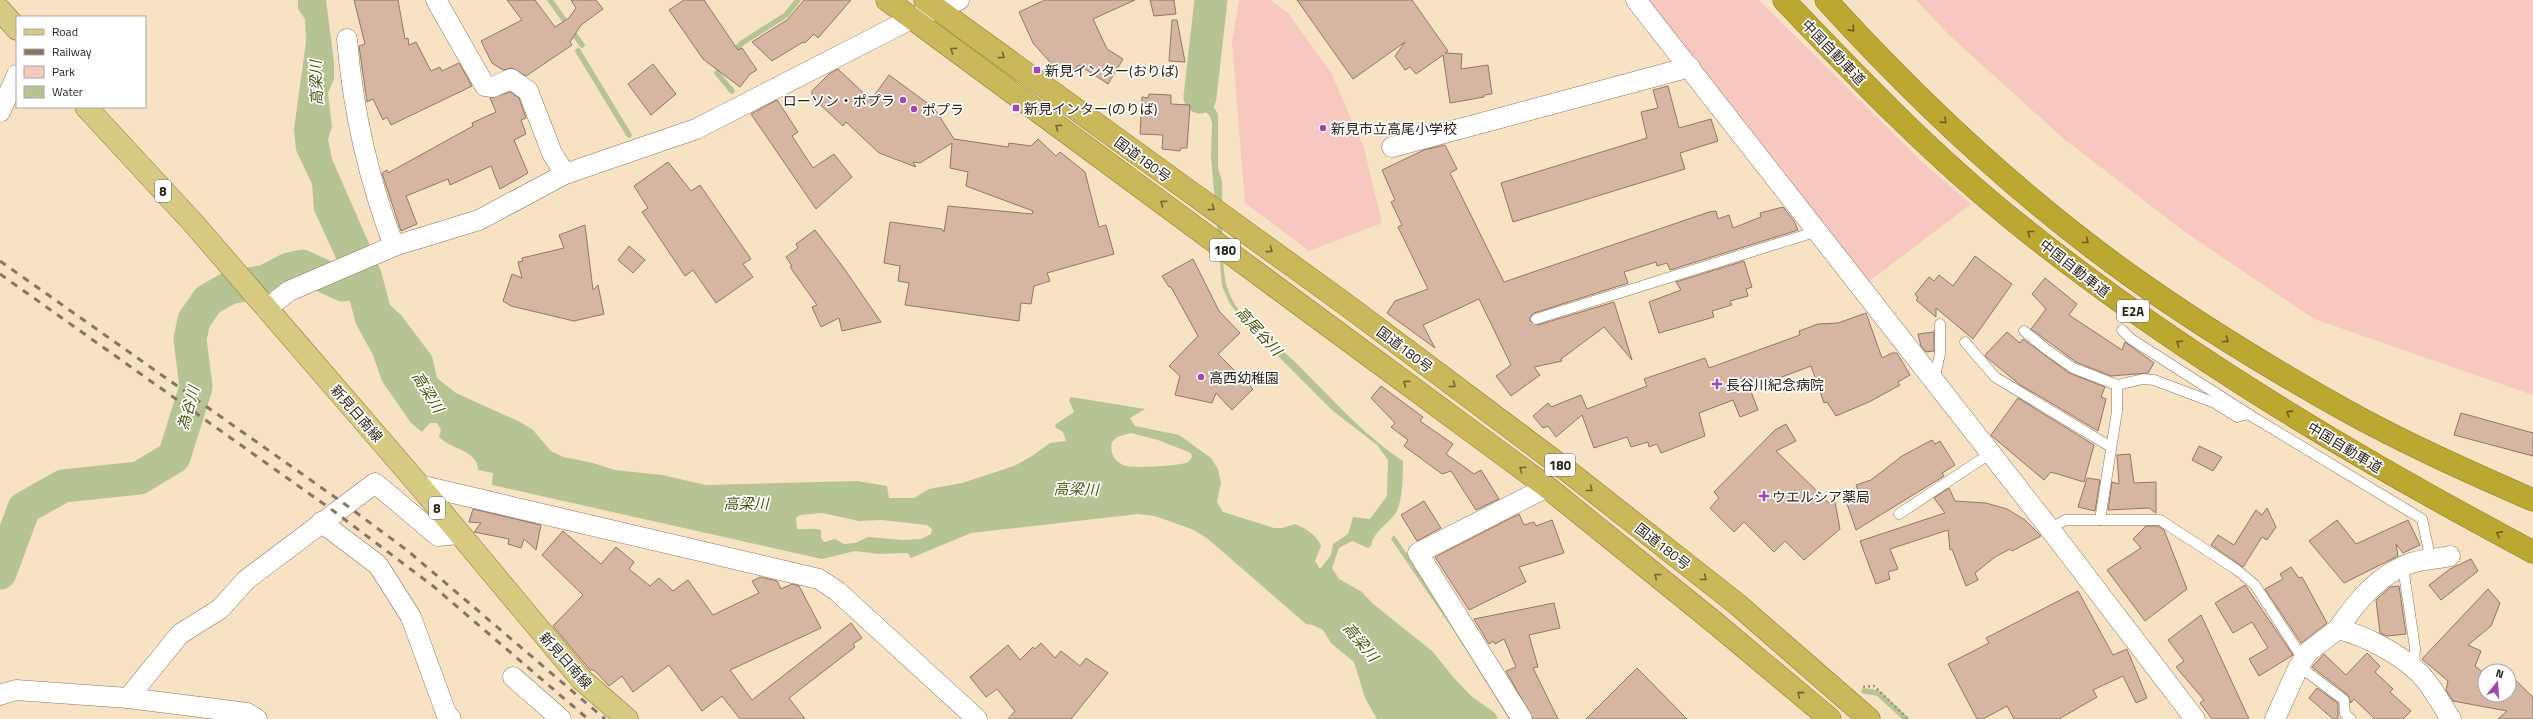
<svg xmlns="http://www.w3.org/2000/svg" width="2533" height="719" font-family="'Titillium Web','Noto Sans JP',sans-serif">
<rect width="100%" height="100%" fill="#f7e2c4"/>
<g fill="#f6c8c0">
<path d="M1239 0H1270L1289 14 1331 73 1364 148 1382 223 1309 251 1245 203 1232 42Z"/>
<path d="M1648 0H1759L1921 161 1971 204 1868 282Z"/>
<path d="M1916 0H2533V395L2314 319 2185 232 2064 139 1950 36Z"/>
</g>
<g fill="#b6c494" fill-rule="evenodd">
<path d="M298 0H326L334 62V79L328 93 332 127 328 139 332 159 381 271 390 305 401 315 432 356 437 378 456 393 520 422 533 430 551 451 563 457 593 463 615 470 662 475 706 485 857 481 887 486 889 498H914L929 489 962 483 1014 466 1032 456 1050 443 1066 441 1063 432 1055 427 1056 424 1074 412 1069 400 1071 397 1145 409 1130 418 1135 426 1179 435 1211 458 1218 469 1221 483 1217 502 1223 512 1274 528H1282L1295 524C1305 528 1317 535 1321 546L1315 561 1320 569 1331 555 1333 544 1348 534 1353 517 1370 519 1387 496 1388 460 1377 445 1333 411 1245 323 1230 304 1222 286 1211 156 1212 123 1210 116 1193 100 1199 54 1212 52 1205 88 1207 96 1218 114V168L1222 181C1223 209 1220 263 1227 287 1238 321 1270 338 1294 361 1329 395 1361 433 1403 461 1403 474 1403 503 1395 514 1386 526 1374 531 1371 546L1368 548 1352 541 1339 548 1332 568 1339 579 1362 592 1372 603 1432 651 1454 678 1471 696 1495 713 1498 719H1377L1365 698 1354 662 1331 643 1323 630 1313 625 1306 624 1208 539 1194 530 1172 522 1154 516 1138 514 971 533 911 558 908 553 879 554 855 551 822 559 492 485 493 473 478 470C478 450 452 450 439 437L441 430 437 423H430L422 432 411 423 382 381 373 355 356 324 349 298 345 291 344 276 314 210 312 184 296 150 294 129 306 42 305 19 298 9ZM1131 433 1158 440 1191 453 1192 457C1192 458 1189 461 1188 462 1181 466 1130 469 1123 465 1113 460 1110 452 1112 442L1117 437ZM822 513 859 521 881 520 927 525 932 529 931 534 921 539 903 540 868 537 855 543 844 544 835 539 824 542 821 538V530C814 527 805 530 797 529L796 518 800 515Z"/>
<path d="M1394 535 1454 622 1514 719H1509L1454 631 1391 539Z"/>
</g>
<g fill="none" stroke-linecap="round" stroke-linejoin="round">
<g stroke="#b6c494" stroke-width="5.5">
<path d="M550 0 582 45"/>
<path d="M578 51 629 135"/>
<path d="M732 53 742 43 786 15 798 0"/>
<path d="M723 65 717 73 732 91"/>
<path d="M1864 691 1878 693 1906 719"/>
</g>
<g stroke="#b6c494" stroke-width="33">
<path d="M1200 97 1211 0"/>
<path d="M0 573 24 508 63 486 139 478 174 457 196 387 190 339 194 320 208 300 229 288 266 281 289 269 302 266 343 285 363 282"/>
</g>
</g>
<g fill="#d6b6a3" stroke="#937664">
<path d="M354 0H398L405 39 408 38 409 45 416 42 431 71 440 67 442 71 459 63 472 86 391 125 387 117 383 120 373 99 367 102 359 46 365 44Z"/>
<path d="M507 0H535L555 27 569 18 576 8 571 0H596L603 9 581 25 570 42 572 45 526 76 512 68 503 70 492 63 481 41 522 20Z"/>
<path d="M684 0H704L738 50 742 48 757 70 750 74 740 87 703 59 669 10Z"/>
<path d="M804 0H851L818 38 814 34 805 43 803 42 772 61 752 42 787 20Z"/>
<path d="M1045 0H1135L1093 19 1107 49 1123 59 1108 84 1079 65 1066 76 1059 68 1057 70 1033 43 1019 12Z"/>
<path d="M1150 0H1174L1176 14 1154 16Z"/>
<path d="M1297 0H1412L1448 51 1445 53 1462 54 1461 69 1488 65 1492 94 1484 95V97L1450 103 1443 55 1416 74 1410 67 1405 70 1395 56 1405 42 1353 79Z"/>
<path d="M1172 20H1177L1185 62 1169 61Z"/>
<path d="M653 64 676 94 651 115 628 84Z"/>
<path d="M838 69 871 100 889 75 934 108 954 139 1008 147 1009 143 1031 146 1038 139 1056 156 1060 152 1085 172 1099 227 1106 225 1114 254 1047 273 1050 281 1034 286 1031 304 1021 303 1019 321 905 305 909 283 898 281 900 266 884 263 890 222 942 229 944 232 948 206 1032 214 1033 211 966 186 968 172 950 168 952 143 920 163 913 162 916 167 879 153 846 122 843 126 812 97V91L829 74Z"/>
<path d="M1668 86 1679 128 1711 119 1718 141 1680 153 1685 169 1513 222 1501 183 1647 138 1641 112 1658 108 1653 90Z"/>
<path d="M510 92 519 98 526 118 521 120 526 134 514 140 528 173 500 189 491 166 450 185 448 179 406 196 417 224 401 231 382 173 387 170 388 173 473 126 472 123 496 112 490 98Z"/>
<path d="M1149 94 1171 95V104L1190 105 1187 148H1181L1180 151 1162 149 1163 135 1140 134 1142 97 1148 98Z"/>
<path d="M777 100 798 132 792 136 813 168 834 154 852 177 816 209 751 114Z"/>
<path d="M1445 145 1457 169 1450 173 1504 282 1709 212 1716 211 1718 219 1729 215 1733 228 1761 217 1760 213 1783 207 1794 221 1798 230 1670 270 1667 263 1657 266 1656 262 1624 272 1628 283 1534 313 1530 317V321L1538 325 1614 302 1632 360 1604 327 1561 359 1562 361 1534 367 1540 375 1511 396 1496 376 1511 365 1479 299 1423 325 1435 348 1387 313 1395 301 1428 289 1398 227 1402 225 1391 202 1395 200 1382 170 1424 150Z"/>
<path d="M668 162 691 191 700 185 751 259 743 264 753 277 716 303 693 270 685 276 642 212 648 208 634 186Z"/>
<path d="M585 225 593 290 598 285 604 314 574 321 511 306 503 301 512 274 522 278 518 262 523 261 522 258 564 248 559 235Z"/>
<path d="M815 230 843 267 881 322 842 331 839 318 821 327 812 307 817 305 790 267 792 266 786 257 798 248 796 244Z"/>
<path d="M629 246 645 260 633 273 618 260Z"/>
<path d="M1975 256 2012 284 1973 339 1936 308V317L1916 300 1918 298 1915 294 1929 277 1934 281 1939 275 1953 286Z"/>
<path d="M1193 259 1219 311 1240 333 1218 354 1253 389 1232 410 1216 393 1212 403 1175 395 1180 376 1169 366 1198 336 1171 287H1169L1162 276Z"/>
<path d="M1744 261 1752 287 1746 289 1748 296 1730 301 1732 305 1712 311 1714 317 1659 333 1649 302 1681 290 1676 282Z"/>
<path d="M2045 278 2077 304 2069 315 2122 350 2125 342 2154 363 2148 373 2111 376 2076 362 2031 329 2046 309 2032 294Z"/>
<path d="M1866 313 1882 358 1892 353H1897L1910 375 1898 382 1900 385 1871 401 1836 416 1827 402 1824 403 1811 366 1750 389 1758 410 1740 417 1733 400 1699 413 1705 436 1661 453 1657 444 1649 447 1648 442 1631 447 1627 437 1594 448 1582 415 1556 437 1548 426 1543 428 1533 416 1548 403 1551 407 1581 395 1587 409 1647 386 1644 379 1705 358 1709 368 1800 335 1799 331 1818 324 1838 323Z"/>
<path d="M1934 332V351L1926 352 1921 346 1918 334Z"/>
<path d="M2007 332 2020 343 2023 339 2069 373 2105 387 2101 397 2106 399 2098 431 2019 384 1986 357 1985 355Z"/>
<path d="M1381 386 1423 417 1420 421 1453 444 1446 454 1474 474 1481 470 1499 499 1476 510 1451 471 1442 474 1404 446 1408 440 1391 427 1395 423 1371 398Z"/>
<path d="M2018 398 2094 445 2084 482 2051 472 2044 480 1993 437 1991 435Z"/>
<path d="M2461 413 2533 433V456L2454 435Z"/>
<path d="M1786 424 1796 441 1776 451 1830 504 1835 502 1840 529 1804 560 1785 541 1774 552 1744 522 1734 532 1710 508 1719 498 1714 492 1775 430Z"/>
<path d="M1932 440 1935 444 1940 441 1955 465 1942 473 1944 476 1856 530 1845 498 1859 493 1856 485 1871 480 1902 456Z"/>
<path d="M2199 446 2222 457 2213 471 2192 460Z"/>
<path d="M2130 454 2134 483 2156 482V513L2149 508 2108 510 2112 482 2119 484 2117 455Z"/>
<path d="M2087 478 2100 480 2095 511 2078 507Z"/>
<path d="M1949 488 1955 501 1986 503 2007 509 2025 520 2041 536 2012 551 2010 549 1995 557 1975 573 1978 580 1966 586 1952 549 1950 550 1948 530 1890 549 1898 569 1888 572 1890 579 1876 584 1860 541 1945 513 1934 498Z"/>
<path d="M1424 501 1441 528 1417 541 1401 515Z"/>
<path d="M2267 508 2276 527 2267 540 2262 537 2243 567 2211 545 2218 535 2234 545 2256 510 2262 515Z"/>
<path d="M473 509 541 525 536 550 524 539 521 548 508 544 509 539 474 532 481 523 469 522Z"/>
<path d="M1519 514 1524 525 1534 522 1536 526 1552 520 1564 553 1519 567 1526 582 1469 610 1435 557Z"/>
<path d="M2337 520 2356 544 2408 520 2420 545 2403 553 2396 544 2398 556 2344 583 2309 541Z"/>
<path d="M2146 526H2158L2164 530 2187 589 2145 621 2107 570 2141 548 2133 539Z"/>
<path d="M563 531 601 564 616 547 634 562 629 569 650 586 659 578 673 591 688 580 713 615 759 593 752 581 760 577 777 581 781 589 792 584 799 586 821 628 730 670 752 700 851 623 862 638 853 644 855 647 789 698 805 719H740L722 696 702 711 669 665 633 692 622 676 609 686 594 670H590L553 626 583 595 542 555Z"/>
<path d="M2471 559 2478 571 2441 600 2429 585 2450 569Z"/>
<path d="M2291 567 2299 578 2302 577 2327 623 2301 643 2265 589 2283 579 2280 574Z"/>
<path d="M2245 585 2293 655 2259 676 2249 659 2268 648 2252 622 2233 633 2215 603Z"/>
<path d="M2399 586 2406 634 2387 636 2380 633 2376 600 2390 587Z"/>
<path d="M2488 589 2500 603 2491 626 2468 645 2481 651 2475 666 2485 674V695H2509V674L2533 697V719H2498L2507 711 2453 701 2446 690 2448 681 2422 659Z"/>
<path d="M2078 591 2113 655 2127 649 2147 698 2136 703 2123 676 2093 690 2097 697 2059 719H2014L2007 706 1983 719H1977L1948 664 1989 643 1986 638Z"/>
<path d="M1554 603 1560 628 1529 635 1538 667 1533 668 1558 719H1533L1506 671 1516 667 1504 639 1495 644 1493 641 1489 644 1474 619Z"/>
<path d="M2201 615 2249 719H2212L2200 703 2204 700 2176 667 2184 661 2168 640Z"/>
<path d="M1041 643 1055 658 1061 651 1080 666 1086 658 1108 673 1071 719H1008L1015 711 997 689 986 697 970 677 1008 645 1020 660 1033 647 1035 649Z"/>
<path d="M2367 653 2380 666 2375 672 2393 689 2390 692 2411 711 2403 719H2375L2354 699 2351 703 2348 695 2312 667 2324 654 2346 675Z"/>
<path d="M1637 668 1687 719H1586Z"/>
<path d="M2317 688 2338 703V719H2333L2309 698Z"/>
</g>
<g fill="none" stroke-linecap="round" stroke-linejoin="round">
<g stroke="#89765c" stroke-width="11">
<g id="service">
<path d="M1536 319 1818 231"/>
<path d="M2122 330 2131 339 2253 417 2422 519 2431 561"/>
<path d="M2024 331 2046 349 2073 368 2117 385 2143 379 2154 380 2215 403 2237 417 2249 414"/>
<path d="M1965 342 1995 377 2111 447"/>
<path d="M1934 380 1940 354V324"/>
<path d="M1899 514 1991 453"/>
<path d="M2100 520 2117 411V385"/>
<path d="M2050 529 2065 520H2160L2237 570 2255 585 2303 659"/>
<path d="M2403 567 2415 648 2414 667"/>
<path d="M2299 666 2344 700 2345 714 2351 719"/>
</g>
</g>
<g stroke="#89765c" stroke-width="21">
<g id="minor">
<path d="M436 0 485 86 493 87 511 79 528 91 552 153 565 174"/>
<path d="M1636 0 2050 529 2195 719"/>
<path d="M347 39C353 112 368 178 394 246"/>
<path d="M0 112 17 75"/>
<path d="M1392 147 1690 67"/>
<path d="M266 309 289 291 394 246 479 220 565 174 696 129 911 19 959 0"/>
<path d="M419 485 819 579 837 591 977 719"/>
<path d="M321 522 378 565 411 617 446 713 451 719"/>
<path d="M2338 629C2356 602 2379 574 2411 563 2423 559 2438 559 2450 556"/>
<path d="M513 677 561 719"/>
<path d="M0 695 16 690 128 698 247 713 257 719"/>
<path d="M128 698 180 634 220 609 246 580 375 483 438 536 458 534"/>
<path d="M1522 719 1418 553 1547 487"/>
<path d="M2275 719 2298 668 2308 652 2338 629C2367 636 2409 658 2427 682 2436 694 2443 707 2451 719"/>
</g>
</g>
<g stroke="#897928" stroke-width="23">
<g id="primary">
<path d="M0 10 17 29"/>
<path d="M86 107 195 225 419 485 581 679 627 719"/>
</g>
</g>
<g stroke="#897928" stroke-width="23">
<g id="trunk">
<path d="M887 0 1547 487 1714 622 1830 719"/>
<path d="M925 0 1352 309 1569 472 1737 604 1869 719"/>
</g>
</g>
<g stroke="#897928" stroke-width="23">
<g id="motorway">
<path d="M1784 0C1858 78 1934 157 2018 224 2177 352 2353 456 2533 552"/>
<path d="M1826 0C1919 102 2022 199 2135 279 2201 326 2272 369 2343 409 2404 443 2469 472 2533 500"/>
</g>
</g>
<path stroke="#a1927c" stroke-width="2.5" stroke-dasharray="2 3" stroke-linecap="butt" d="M1863 687 1874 686 1908 719"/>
<use href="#service" stroke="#fff" stroke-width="10"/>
<use href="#minor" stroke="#fff" stroke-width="20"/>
<use href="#primary" stroke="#d7ca83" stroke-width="22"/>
<use href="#trunk" stroke="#cab85a" stroke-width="22"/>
<use href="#motorway" stroke="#bca731" stroke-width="22"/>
<g stroke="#857764" stroke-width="3" stroke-dasharray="7 7" stroke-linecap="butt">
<path d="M0 261 346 505 408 551 605 719"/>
<path d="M0 274 335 512 433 586 588 719"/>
</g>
</g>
<defs><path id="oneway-chevron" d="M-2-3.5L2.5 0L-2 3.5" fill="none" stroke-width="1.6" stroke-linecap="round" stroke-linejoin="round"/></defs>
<g stroke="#6c5e23">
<use href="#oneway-chevron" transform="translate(1852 29) rotate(48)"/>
<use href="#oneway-chevron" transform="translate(1944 121) rotate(44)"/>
<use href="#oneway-chevron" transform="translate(2030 233) rotate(-142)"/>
<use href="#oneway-chevron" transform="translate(2086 241) rotate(38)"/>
<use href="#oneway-chevron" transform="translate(2226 340) rotate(34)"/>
<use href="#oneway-chevron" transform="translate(2179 343) rotate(-146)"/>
<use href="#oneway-chevron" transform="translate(2289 413) rotate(-148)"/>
<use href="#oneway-chevron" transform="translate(2499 534) rotate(-152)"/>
</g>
<g stroke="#736636">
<use href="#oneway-chevron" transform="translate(953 50) rotate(-144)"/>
<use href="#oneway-chevron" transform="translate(1002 56) rotate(36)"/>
<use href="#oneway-chevron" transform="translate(1058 127) rotate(-144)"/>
<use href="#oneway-chevron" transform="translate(1163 203) rotate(-144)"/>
<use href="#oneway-chevron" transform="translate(1212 208) rotate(36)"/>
<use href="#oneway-chevron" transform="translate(1270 250) rotate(36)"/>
<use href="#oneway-chevron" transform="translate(1406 383) rotate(-143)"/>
<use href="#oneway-chevron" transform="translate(1453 385) rotate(37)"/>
<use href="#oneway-chevron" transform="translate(1522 469) rotate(-143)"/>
<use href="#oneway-chevron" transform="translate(1590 489) rotate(38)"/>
<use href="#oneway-chevron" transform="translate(1657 576) rotate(-141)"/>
<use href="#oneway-chevron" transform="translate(1704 578) rotate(38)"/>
<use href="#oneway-chevron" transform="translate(1800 694) rotate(-140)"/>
</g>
<g fill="#a146b0" stroke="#fff" stroke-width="1.5">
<rect x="1033" y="66" width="8" height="8" rx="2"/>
<circle cx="903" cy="100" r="4"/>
<rect x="1012" y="104" width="8" height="8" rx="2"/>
<circle cx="914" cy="109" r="4"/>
<circle cx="1323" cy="128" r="4"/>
<circle cx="1201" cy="377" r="4"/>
<path d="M1715 378h4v4h4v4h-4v4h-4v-4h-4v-4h4z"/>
<path d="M1762 490h4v4h4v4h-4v4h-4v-4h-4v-4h4z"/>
</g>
<g text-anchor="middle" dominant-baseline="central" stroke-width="3.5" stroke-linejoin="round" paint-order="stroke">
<g fill="#fff" stroke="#6b655d" stroke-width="1">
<rect x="155" y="180" width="16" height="22" rx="3"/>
<rect x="1210" y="239" width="30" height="22" rx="3"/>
<rect x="2117" y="300" width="32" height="22" rx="3"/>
<rect x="1545" y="454" width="30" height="22" rx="3"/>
<rect x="429" y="497" width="16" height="22" rx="3"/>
</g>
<g font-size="13" font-weight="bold" fill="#2b2318">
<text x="163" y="191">8</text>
<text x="1225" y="250">180</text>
<text x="2133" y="311">E2A</text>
<text x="1560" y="465">180</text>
<text x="437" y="508">8</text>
</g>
<g font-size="14" fill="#2b2318" stroke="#fff">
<text transform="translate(1834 52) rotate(46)">中国自動車道</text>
<text transform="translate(1143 159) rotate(36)">国道180号</text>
<text transform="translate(2075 268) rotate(38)">中国自動車道</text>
<text transform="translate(1405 349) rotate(37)">国道180号</text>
<text transform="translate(357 413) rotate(49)">新見日南線</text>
<text transform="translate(2345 447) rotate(31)">中国自動車道</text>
<text transform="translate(1663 546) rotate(38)">国道180号</text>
<text transform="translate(566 660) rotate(48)">新見日南線</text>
</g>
<g font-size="14" fill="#2b2318" stroke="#fff" text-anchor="start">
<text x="1045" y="70">新見インター(おりば)</text>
<text x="895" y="100" text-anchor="end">ローソン・ポプラ</text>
<text x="1024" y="108">新見インター(のりば)</text>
<text x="922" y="109">ポプラ</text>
<text x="1331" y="128">新見市立高尾小学校</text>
<text x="1209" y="377">高西幼稚園</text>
<text x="1726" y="384">長谷川紀念病院</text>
<text x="1772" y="496">ウエルシア薬局</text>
</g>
<g font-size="15" font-style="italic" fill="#46560a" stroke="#fff">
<text transform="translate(316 83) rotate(-92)">高梁川</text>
<text transform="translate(1259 331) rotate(48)">高尾谷川</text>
<text transform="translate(428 392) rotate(58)">高梁川</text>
<text transform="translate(188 408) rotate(-75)">為谷川</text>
<text transform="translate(1076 489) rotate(1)">高梁川</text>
<text x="746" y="503">高梁川</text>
<text transform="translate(1361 642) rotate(50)">高梁川</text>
</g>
</g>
<rect x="16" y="16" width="130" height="92" fill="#ffffff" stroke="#aaa7a3"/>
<rect x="24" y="29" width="20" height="6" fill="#d7ca83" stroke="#aaa7a3"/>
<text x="52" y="36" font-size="12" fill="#2b2318">Road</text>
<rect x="24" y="49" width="20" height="6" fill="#857764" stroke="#aaa7a3"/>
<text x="52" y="56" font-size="12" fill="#2b2318">Railway</text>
<rect x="24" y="66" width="20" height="12" fill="#f6c8c0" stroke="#aaa7a3"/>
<text x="52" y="76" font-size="12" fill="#2b2318">Park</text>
<rect x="24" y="86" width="20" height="12" fill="#b6c494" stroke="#aaa7a3"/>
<text x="52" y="96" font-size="12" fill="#2b2318">Water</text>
<g transform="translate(2497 683) rotate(17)"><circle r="19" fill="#ffffff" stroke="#aaa7a3"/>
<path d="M0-3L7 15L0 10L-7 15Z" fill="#a146b0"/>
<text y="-6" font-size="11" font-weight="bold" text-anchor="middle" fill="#2b2318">N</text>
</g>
</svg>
